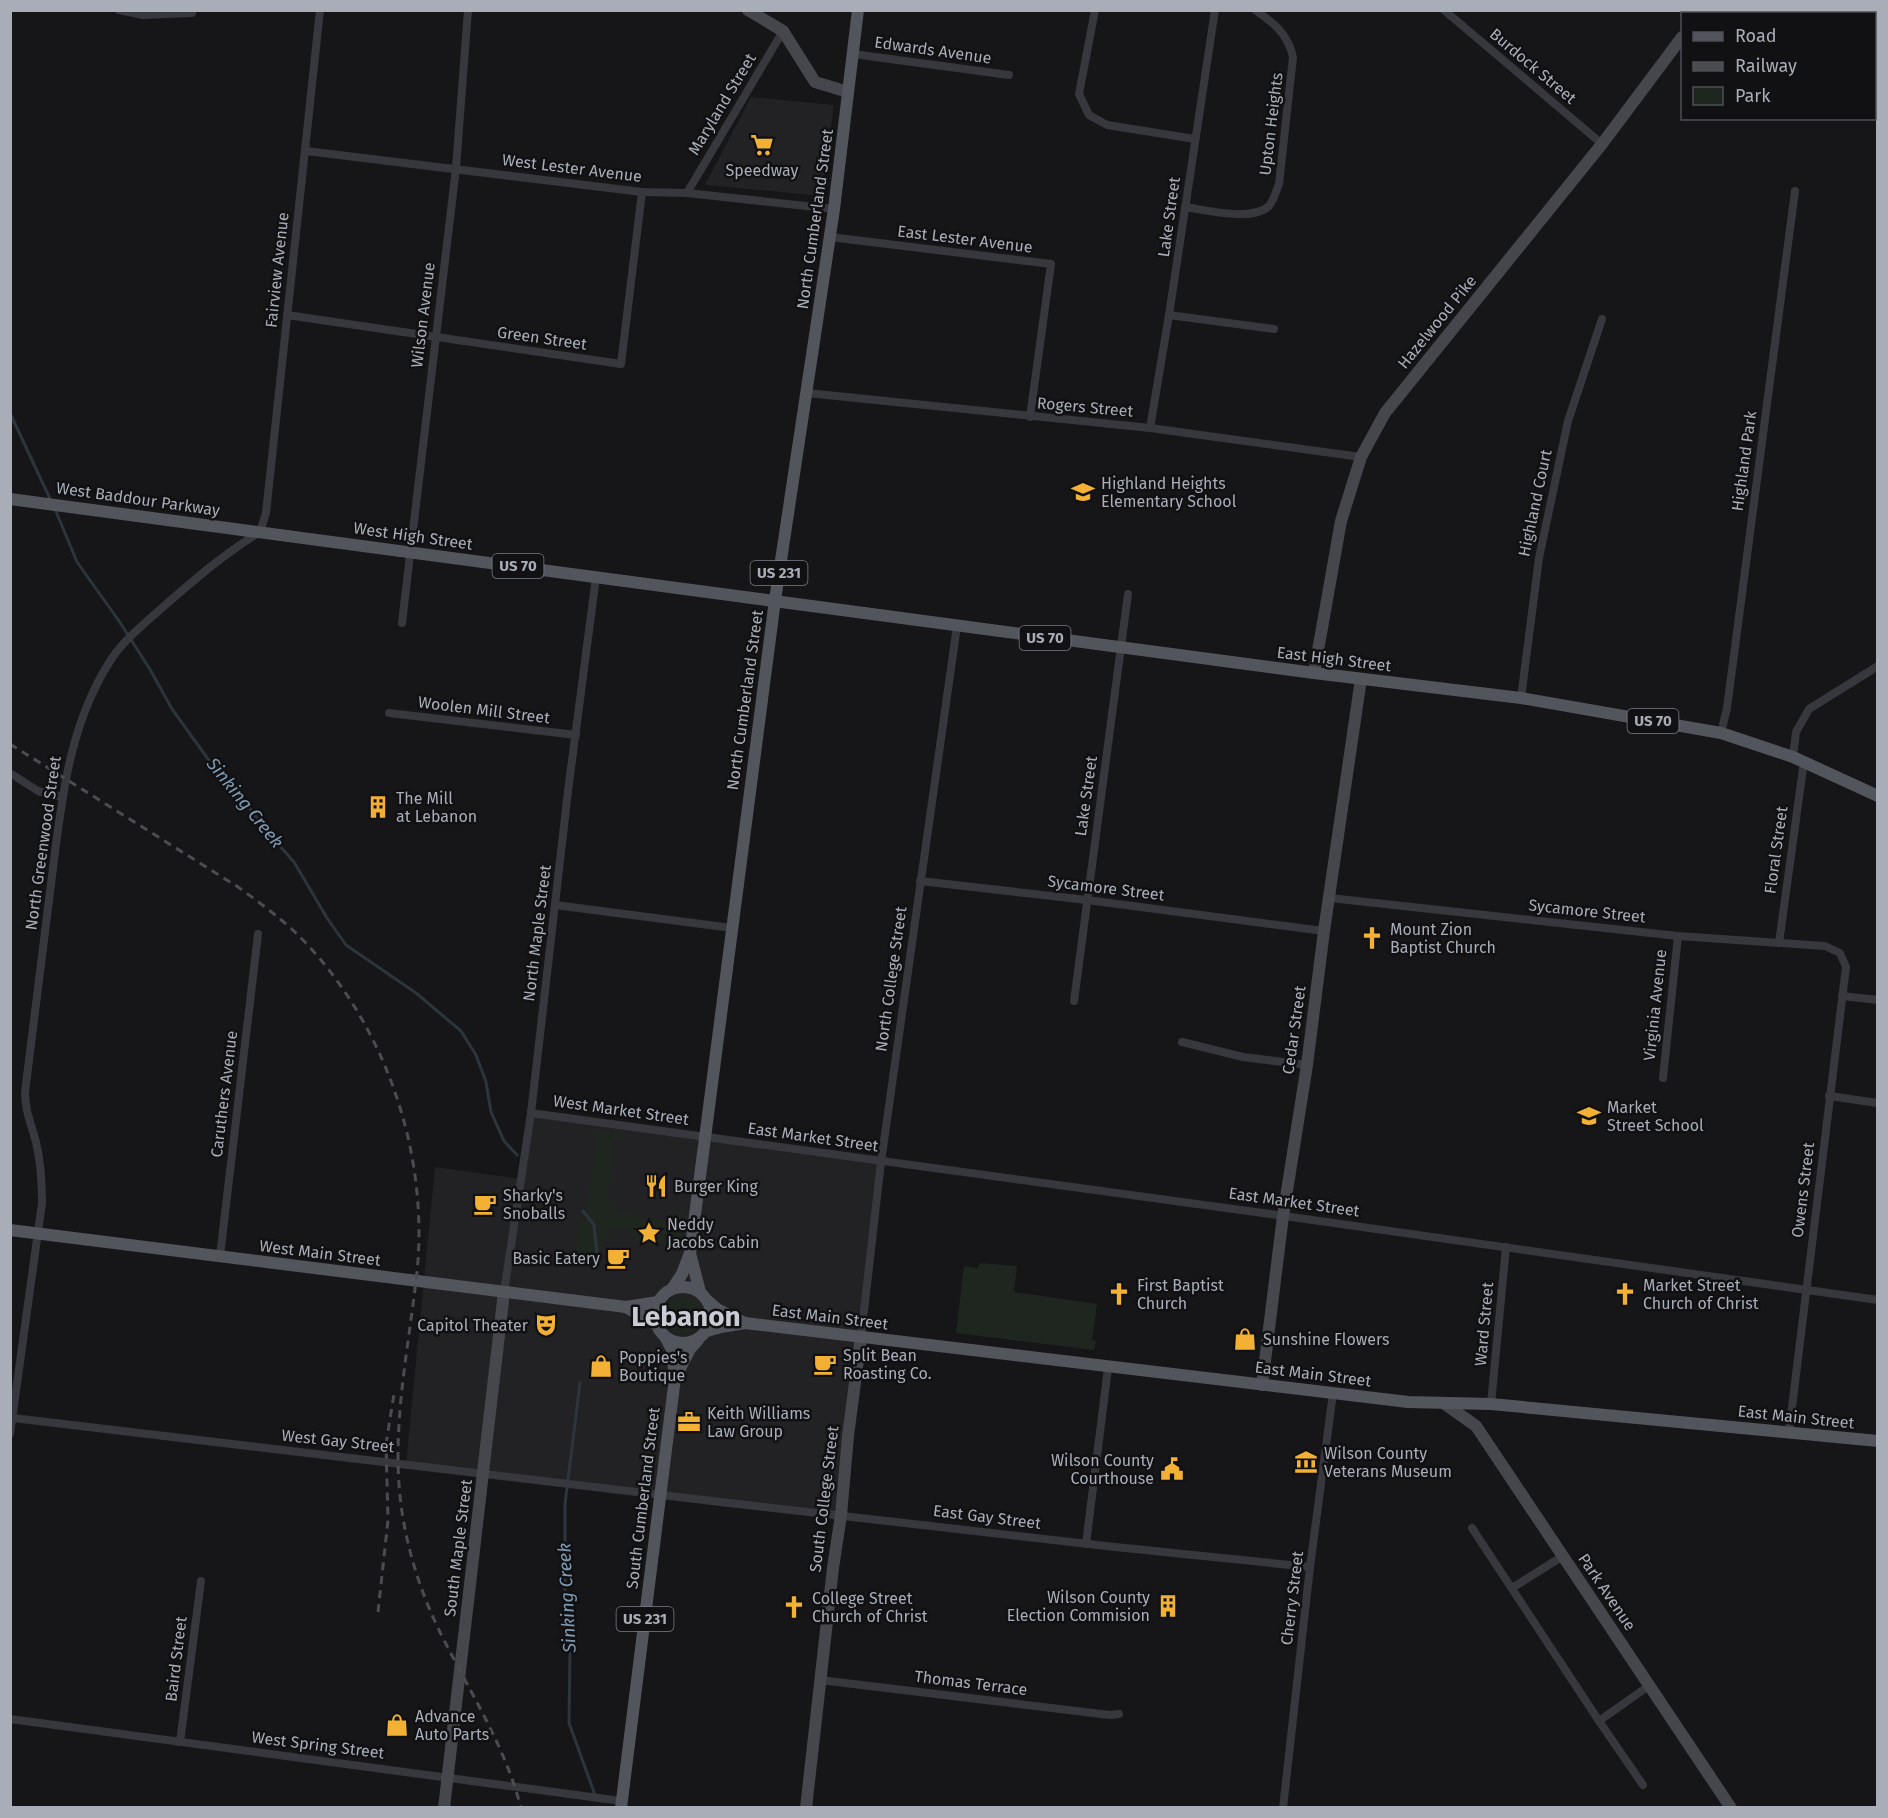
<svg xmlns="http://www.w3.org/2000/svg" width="1888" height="1818" font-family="'Fira Sans',sans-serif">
<rect width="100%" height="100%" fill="#161618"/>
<g fill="#222225">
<path d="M751 97 834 105 822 196 705 185Z"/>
<path d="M531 1113 881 1162 841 1515 406 1464 435 1167 520 1179Z"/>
</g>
<g fill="#1e261f">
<path d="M588 1130 623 1134V1139H614L608 1199 614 1206V1212L629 1214 630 1207 634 1215 678 1223 680 1209H684L679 1246 635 1240V1231L611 1228 609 1241 602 1240 600 1257 575 1253 580 1218 585 1222 598 1134 588 1132Z"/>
<path d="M980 1263 1017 1266 1014 1292 1097 1304 1092 1340 1096 1341 1094 1350 956 1333 964 1266 978 1268Z"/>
<circle cx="684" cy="1315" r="18"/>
</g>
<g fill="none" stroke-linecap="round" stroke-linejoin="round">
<g stroke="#2c353c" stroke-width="3">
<path d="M10 413 51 501"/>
<path d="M55 509 77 562 119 621 151 671 172 709 216 770 244 801 269 834 294 862 327 918 346 945 416 993 461 1031 476 1055 486 1082 491 1112 504 1141 517 1155"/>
<path d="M583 1211 594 1225 597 1253"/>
<path d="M580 1383 565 1504V1595L570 1650 569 1723 595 1795"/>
</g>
<g stroke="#37383d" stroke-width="8">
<path d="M119 10 143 15 192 13 193 10"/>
<path d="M1095 10 1079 94 1089 115 1107 125 1195 139"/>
<path d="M1444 10 1602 144"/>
<path d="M853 54 1009 75"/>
<path d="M306 151 642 192 687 193 834 209"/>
<path d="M687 193 783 31"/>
<path d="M1185 207C1206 210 1252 222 1269 206 1274 200 1276 191 1279 184L1293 57C1288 34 1274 23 1255 10"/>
<path d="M830 237 1051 264 1030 417"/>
<path d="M287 315 621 364 642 192"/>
<path d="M1169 315 1274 329"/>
<path d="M807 393 1150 428 1361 457"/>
<path d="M1150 428 1169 315 1215 10"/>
<path d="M402 623 456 168 468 10"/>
<path d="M1521 698 1539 558 1568 421 1602 319"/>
<path d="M389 713 576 735"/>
<path d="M1721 733 1727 708 1795 191"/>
<path d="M1793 757 1796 732 1809 709 1878 666"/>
<path d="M10 773 38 791 62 797"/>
<path d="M920 881 1087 900 1324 931"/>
<path d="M1330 898 1678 936 1825 946 1840 953 1846 967 1789 1432"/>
<path d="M555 905 732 928"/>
<path d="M1779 943 1804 761"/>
<path d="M1842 996 1878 1000"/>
<path d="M1074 1001 1128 594"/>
<path d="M1182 1042 1243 1057 1307 1065"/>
<path d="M1663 1078 1678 936"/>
<path d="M1829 1096 1878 1103"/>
<path d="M531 1113 1270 1214 1878 1300"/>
<path d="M220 1256 258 934"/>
<path d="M504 1292 531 1113 568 791 596 577"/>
<path d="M861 1337 881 1162 957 626"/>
<path d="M1491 1404 1506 1247"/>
<path d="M13 1418 729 1503 1115 1547 1310 1567"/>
<path d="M10 1434 42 1203C42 1181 41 1163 36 1142 31 1124 25 1110 25 1092 34 1023 42 953 51 884 61 807 67 726 112 658 126 638 145 623 163 607 194 580 225 553 260 532L266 513 320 10"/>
<path d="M1472 1528 1599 1721 1650 1685"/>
<path d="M1086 1544 1108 1368"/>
<path d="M1512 1588 1563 1556"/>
<path d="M820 1680 1110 1715 1119 1714"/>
<path d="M10 1719 621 1801"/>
<path d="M1599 1721 1643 1785"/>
<path d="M180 1742 201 1581"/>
<path d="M1283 1808 1310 1567 1333 1393"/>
</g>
<g stroke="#45474d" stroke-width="12">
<path d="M748 10 783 31 815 82 848 92"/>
<path d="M1700 14 1703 10"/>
<path d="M1314 673 1341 521 1361 457 1385 413 1602 144 1682 37"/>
<path d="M1262 1385 1283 1216 1307 1065 1324 931 1361 679"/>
<path d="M1445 1404 1476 1426 1731 1808"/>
<path d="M444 1808 504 1292"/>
<path d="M806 1808 833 1568 841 1515 848 1436 861 1337"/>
</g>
<g stroke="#53555c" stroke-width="12">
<path d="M10 499 1314 673 1521 698 1721 733 1793 757 1878 796"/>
<path d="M10 1230 626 1307 658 1302"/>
<path d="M690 1253 700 1292"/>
<circle cx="683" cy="1315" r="28"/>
<path d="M672 1289 682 1274 690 1253 775 600 834 209 858 10"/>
<path d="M709 1302 717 1309 745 1323"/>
<path d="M626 1307 657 1325"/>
<path d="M707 1331 721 1327 745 1323 1408 1402 1491 1404 1878 1441"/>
<path d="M676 1376 690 1349 698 1340"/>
<path d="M621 1808 675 1378 672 1350 666 1338"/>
</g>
<g stroke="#4a4c52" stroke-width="3" stroke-dasharray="8 6" stroke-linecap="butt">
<path d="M10 744 238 887C260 903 282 919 301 938 385 1024 429 1152 417 1272 408 1354 389 1436 403 1518 410 1560 424 1601 443 1638 471 1694 505 1746 521 1808"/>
<path d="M378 1612 388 1520 386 1444 394 1394"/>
</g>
</g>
<defs>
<g id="supermarket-bare" transform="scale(1.8)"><path d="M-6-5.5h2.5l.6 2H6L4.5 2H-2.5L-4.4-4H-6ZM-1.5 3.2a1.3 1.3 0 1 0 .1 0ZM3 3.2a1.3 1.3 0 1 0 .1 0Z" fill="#f2b134" stroke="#111113" stroke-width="2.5" paint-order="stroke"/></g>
<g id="school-bare" transform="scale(1.8)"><path d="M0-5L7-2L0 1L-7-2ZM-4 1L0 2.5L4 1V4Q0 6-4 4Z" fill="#f2b134" stroke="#111113" stroke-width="2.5" paint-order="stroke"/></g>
<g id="building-bare" transform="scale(1.8)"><path d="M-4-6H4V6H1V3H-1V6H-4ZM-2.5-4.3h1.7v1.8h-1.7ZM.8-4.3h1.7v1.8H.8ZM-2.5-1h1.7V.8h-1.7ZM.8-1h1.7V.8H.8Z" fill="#f2b134" stroke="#111113" stroke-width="2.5" paint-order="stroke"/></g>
<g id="church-bare" transform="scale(1.8)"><path d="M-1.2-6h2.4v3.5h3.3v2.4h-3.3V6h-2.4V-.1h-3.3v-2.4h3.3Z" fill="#f2b134" stroke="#111113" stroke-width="2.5" paint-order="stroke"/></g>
<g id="restaurant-bare" transform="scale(1.8)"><path d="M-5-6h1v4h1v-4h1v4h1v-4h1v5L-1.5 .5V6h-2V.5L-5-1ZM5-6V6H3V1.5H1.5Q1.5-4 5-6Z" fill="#f2b134" stroke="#111113" stroke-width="2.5" paint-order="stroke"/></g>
<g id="cafe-bare" transform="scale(1.8)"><path d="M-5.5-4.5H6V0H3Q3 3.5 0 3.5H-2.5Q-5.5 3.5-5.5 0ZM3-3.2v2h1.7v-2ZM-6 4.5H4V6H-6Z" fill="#f2b134" stroke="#111113" stroke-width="2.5" paint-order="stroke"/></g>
<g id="sight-bare" transform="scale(1.8)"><path d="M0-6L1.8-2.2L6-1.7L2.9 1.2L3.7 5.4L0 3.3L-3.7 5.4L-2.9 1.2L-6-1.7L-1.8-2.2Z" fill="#f2b134" stroke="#111113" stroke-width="2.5" paint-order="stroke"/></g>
<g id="theatre-bare" transform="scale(1.8)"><path d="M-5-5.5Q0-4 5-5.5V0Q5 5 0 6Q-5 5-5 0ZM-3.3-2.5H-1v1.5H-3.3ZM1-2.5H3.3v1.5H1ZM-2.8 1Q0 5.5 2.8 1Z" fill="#f2b134" stroke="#111113" stroke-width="2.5" paint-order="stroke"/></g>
<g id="shop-bare" transform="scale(1.8)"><path d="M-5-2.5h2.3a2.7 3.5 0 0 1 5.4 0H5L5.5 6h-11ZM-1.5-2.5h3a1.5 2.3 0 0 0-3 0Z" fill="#f2b134" stroke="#111113" stroke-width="2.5" paint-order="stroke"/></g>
<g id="office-bare" transform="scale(1.8)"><path d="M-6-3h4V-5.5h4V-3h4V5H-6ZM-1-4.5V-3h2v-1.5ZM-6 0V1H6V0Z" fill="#f2b134" stroke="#111113" stroke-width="2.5" paint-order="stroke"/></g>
<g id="museum-bare" transform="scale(1.8)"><path d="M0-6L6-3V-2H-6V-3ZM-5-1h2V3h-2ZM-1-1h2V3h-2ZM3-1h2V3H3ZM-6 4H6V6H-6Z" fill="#f2b134" stroke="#111113" stroke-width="2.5" paint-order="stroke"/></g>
<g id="civic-bare" transform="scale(1.8)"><path d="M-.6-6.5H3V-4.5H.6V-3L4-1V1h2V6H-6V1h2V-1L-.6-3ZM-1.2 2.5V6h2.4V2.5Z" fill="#f2b134" stroke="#111113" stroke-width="2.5" paint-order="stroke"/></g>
</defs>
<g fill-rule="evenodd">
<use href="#supermarket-bare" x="762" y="145"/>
<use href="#school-bare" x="1083" y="492"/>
<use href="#building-bare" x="378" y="807"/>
<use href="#church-bare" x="1372" y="938"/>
<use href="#school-bare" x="1589" y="1116"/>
<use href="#restaurant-bare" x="656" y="1186"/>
<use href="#cafe-bare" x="485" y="1204"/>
<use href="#sight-bare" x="649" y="1233"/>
<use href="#cafe-bare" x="618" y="1258"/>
<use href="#church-bare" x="1119" y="1294"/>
<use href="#church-bare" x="1625" y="1294"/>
<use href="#theatre-bare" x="546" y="1325"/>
<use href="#shop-bare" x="1245" y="1339"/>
<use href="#cafe-bare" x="825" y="1364"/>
<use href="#shop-bare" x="601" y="1366"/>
<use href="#office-bare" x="689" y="1422"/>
<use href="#museum-bare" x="1306" y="1462"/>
<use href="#civic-bare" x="1172" y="1469"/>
<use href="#building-bare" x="1168" y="1606"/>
<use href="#church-bare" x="794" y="1607"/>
<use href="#shop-bare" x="397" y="1725"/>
</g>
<g text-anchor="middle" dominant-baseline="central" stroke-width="5" stroke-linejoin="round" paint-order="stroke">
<g fill="#111113" stroke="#7b7e86" stroke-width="1.5">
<rect x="492.5" y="554" width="51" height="24" rx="4.5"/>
<rect x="750.5" y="561" width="57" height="24" rx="4.5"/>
<rect x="1019.5" y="626" width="51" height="24" rx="4.5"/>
<rect x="1627.5" y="709" width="51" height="24" rx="4.5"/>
<rect x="616.5" y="1607" width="57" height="24" rx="4.5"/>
</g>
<g font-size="15" font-weight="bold" fill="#a8adb8">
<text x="518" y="566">US 70</text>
<text x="779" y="573">US 231</text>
<text x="1045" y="638">US 70</text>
<text x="1653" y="721">US 70</text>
<text x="645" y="1619">US 231</text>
</g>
<g font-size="16" fill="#a8adb8" stroke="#111113">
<text transform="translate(933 50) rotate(8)">Edwards Avenue</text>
<text transform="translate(1533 66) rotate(40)">Burdock Street</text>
<text transform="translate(722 104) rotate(-59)">Maryland Street</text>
<text transform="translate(1271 124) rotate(-83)">Upton Heights</text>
<text transform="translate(572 168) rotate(7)">West Lester Avenue</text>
<text transform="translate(1169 217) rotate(-82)">Lake Street</text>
<text transform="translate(815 219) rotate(-82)">North Cumberland Street</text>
<text transform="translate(965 239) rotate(7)">East Lester Avenue</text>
<text transform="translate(277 270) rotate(-84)">Fairview Avenue</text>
<text transform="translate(423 315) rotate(-83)">Wilson Avenue</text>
<text transform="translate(1437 322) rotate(-51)">Hazelwood Pike</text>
<text transform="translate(542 338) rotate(8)">Green Street</text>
<text transform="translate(1085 407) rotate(5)">Rogers Street</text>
<text transform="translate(1744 461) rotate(-82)">Highland Park</text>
<text transform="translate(138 499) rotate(8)">West Baddour Parkway</text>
<text transform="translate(1535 503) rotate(-78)">Highland Court</text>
<text transform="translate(413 536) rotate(8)">West High Street</text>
<text transform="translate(1334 659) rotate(7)">East High Street</text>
<text transform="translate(745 700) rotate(-82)">North Cumberland Street</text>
<text transform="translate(484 710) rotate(7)">Woolen Mill Street</text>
<text transform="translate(1086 796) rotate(-82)">Lake Street</text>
<text transform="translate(43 843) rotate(-82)">North Greenwood Street</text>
<text transform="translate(1776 850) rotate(-82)">Floral Street</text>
<text transform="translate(1106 888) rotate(7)">Sycamore Street</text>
<text transform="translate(1587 911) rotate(6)">Sycamore Street</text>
<text transform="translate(537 933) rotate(-83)">North Maple Street</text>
<text transform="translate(891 979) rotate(-82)">North College Street</text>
<text transform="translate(1655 1005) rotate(-84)">Virginia Avenue</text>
<text transform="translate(1294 1030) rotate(-82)">Cedar Street</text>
<text transform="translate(224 1094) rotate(-83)">Caruthers Avenue</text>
<text transform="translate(621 1110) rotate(8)">West Market Street</text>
<text transform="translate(813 1137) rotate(8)">East Market Street</text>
<text transform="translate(1803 1190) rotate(-83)">Owens Street</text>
<text transform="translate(1294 1202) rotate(8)">East Market Street</text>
<text transform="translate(320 1253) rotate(7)">West Main Street</text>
<text transform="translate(830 1317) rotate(7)">East Main Street</text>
<text transform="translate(1484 1324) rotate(-85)">Ward Street</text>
<text transform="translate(1313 1374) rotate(7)">East Main Street</text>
<text transform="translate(1796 1417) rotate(6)">East Main Street</text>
<text transform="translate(338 1441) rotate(6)">West Gay Street</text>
<text transform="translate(643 1498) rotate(-83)">South Cumberland Street</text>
<text transform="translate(824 1499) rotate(-83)">South College Street</text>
<text transform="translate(987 1517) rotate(7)">East Gay Street</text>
<text transform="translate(458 1548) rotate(-83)">South Maple Street</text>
<text transform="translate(1607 1592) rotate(56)">Park Avenue</text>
<text transform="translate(1292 1598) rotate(-83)">Cherry Street</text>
<text transform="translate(176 1659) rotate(-83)">Baird Street</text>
<text transform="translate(971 1683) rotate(7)">Thomas Terrace</text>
<text transform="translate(318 1745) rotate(7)">West Spring Street</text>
</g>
<g font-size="16" fill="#a8adb8" stroke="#111113" text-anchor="start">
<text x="762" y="170" text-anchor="middle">Speedway</text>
<text x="1101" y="483">Highland Heights<tspan x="1101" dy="18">Elementary School</tspan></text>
<text x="396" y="798">The Mill<tspan x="396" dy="18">at Lebanon</tspan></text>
<text x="1390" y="929">Mount Zion<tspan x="1390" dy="18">Baptist Church</tspan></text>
<text x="1607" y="1107">Market<tspan x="1607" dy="18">Street School</tspan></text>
<text x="674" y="1186">Burger King</text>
<text x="503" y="1195">Sharky's<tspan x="503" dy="18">Snoballs</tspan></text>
<text x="667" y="1224">Neddy<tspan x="667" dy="18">Jacobs Cabin</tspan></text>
<text x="600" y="1258" text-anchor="end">Basic Eatery</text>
<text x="1137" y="1285">First Baptist<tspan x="1137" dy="18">Church</tspan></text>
<text x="1643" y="1285">Market Street<tspan x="1643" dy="18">Church of Christ</tspan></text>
<text x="528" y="1325" text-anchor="end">Capitol Theater</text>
<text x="1263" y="1339">Sunshine Flowers</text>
<text x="843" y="1355">Split Bean<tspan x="843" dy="18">Roasting Co.</tspan></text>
<text x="619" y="1357">Poppies's<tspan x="619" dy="18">Boutique</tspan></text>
<text x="707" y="1413">Keith Williams<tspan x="707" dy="18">Law Group</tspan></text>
<text x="1324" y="1453">Wilson County<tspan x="1324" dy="18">Veterans Museum</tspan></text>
<text x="1154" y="1460" text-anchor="end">Wilson County<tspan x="1154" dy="18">Courthouse</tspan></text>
<text x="1150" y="1597" text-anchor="end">Wilson County<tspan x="1150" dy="18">Election Commision</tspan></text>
<text x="812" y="1598">College Street<tspan x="812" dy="18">Church of Christ</tspan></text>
<text x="415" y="1716">Advance<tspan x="415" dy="18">Auto Parts</tspan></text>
</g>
<g font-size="18" font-style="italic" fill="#7f9bb3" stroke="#111113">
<text transform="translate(245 803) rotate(51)">Sinking Creek</text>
<text transform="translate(567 1598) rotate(-93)">Sinking Creek</text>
</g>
<g font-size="28" font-weight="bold" fill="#c9ccd4" stroke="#111113">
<text x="686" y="1316">Lebanon</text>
</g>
</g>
<rect width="1888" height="1818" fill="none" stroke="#a8adb8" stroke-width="24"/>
<rect x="1681" y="12" width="195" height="108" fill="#111113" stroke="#4d4f55" stroke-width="1.5"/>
<rect x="1693" y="32" width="30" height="9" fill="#53555c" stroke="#4d4f55" stroke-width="1.5"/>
<text x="1735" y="42" font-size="18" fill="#a8adb8">Road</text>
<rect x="1693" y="62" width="30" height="9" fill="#4a4c52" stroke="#4d4f55" stroke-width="1.5"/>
<text x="1735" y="72" font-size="18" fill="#a8adb8">Railway</text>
<rect x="1693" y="87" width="30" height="18" fill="#1e261f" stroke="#4d4f55" stroke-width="1.5"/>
<text x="1735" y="102" font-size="18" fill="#a8adb8">Park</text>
</svg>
